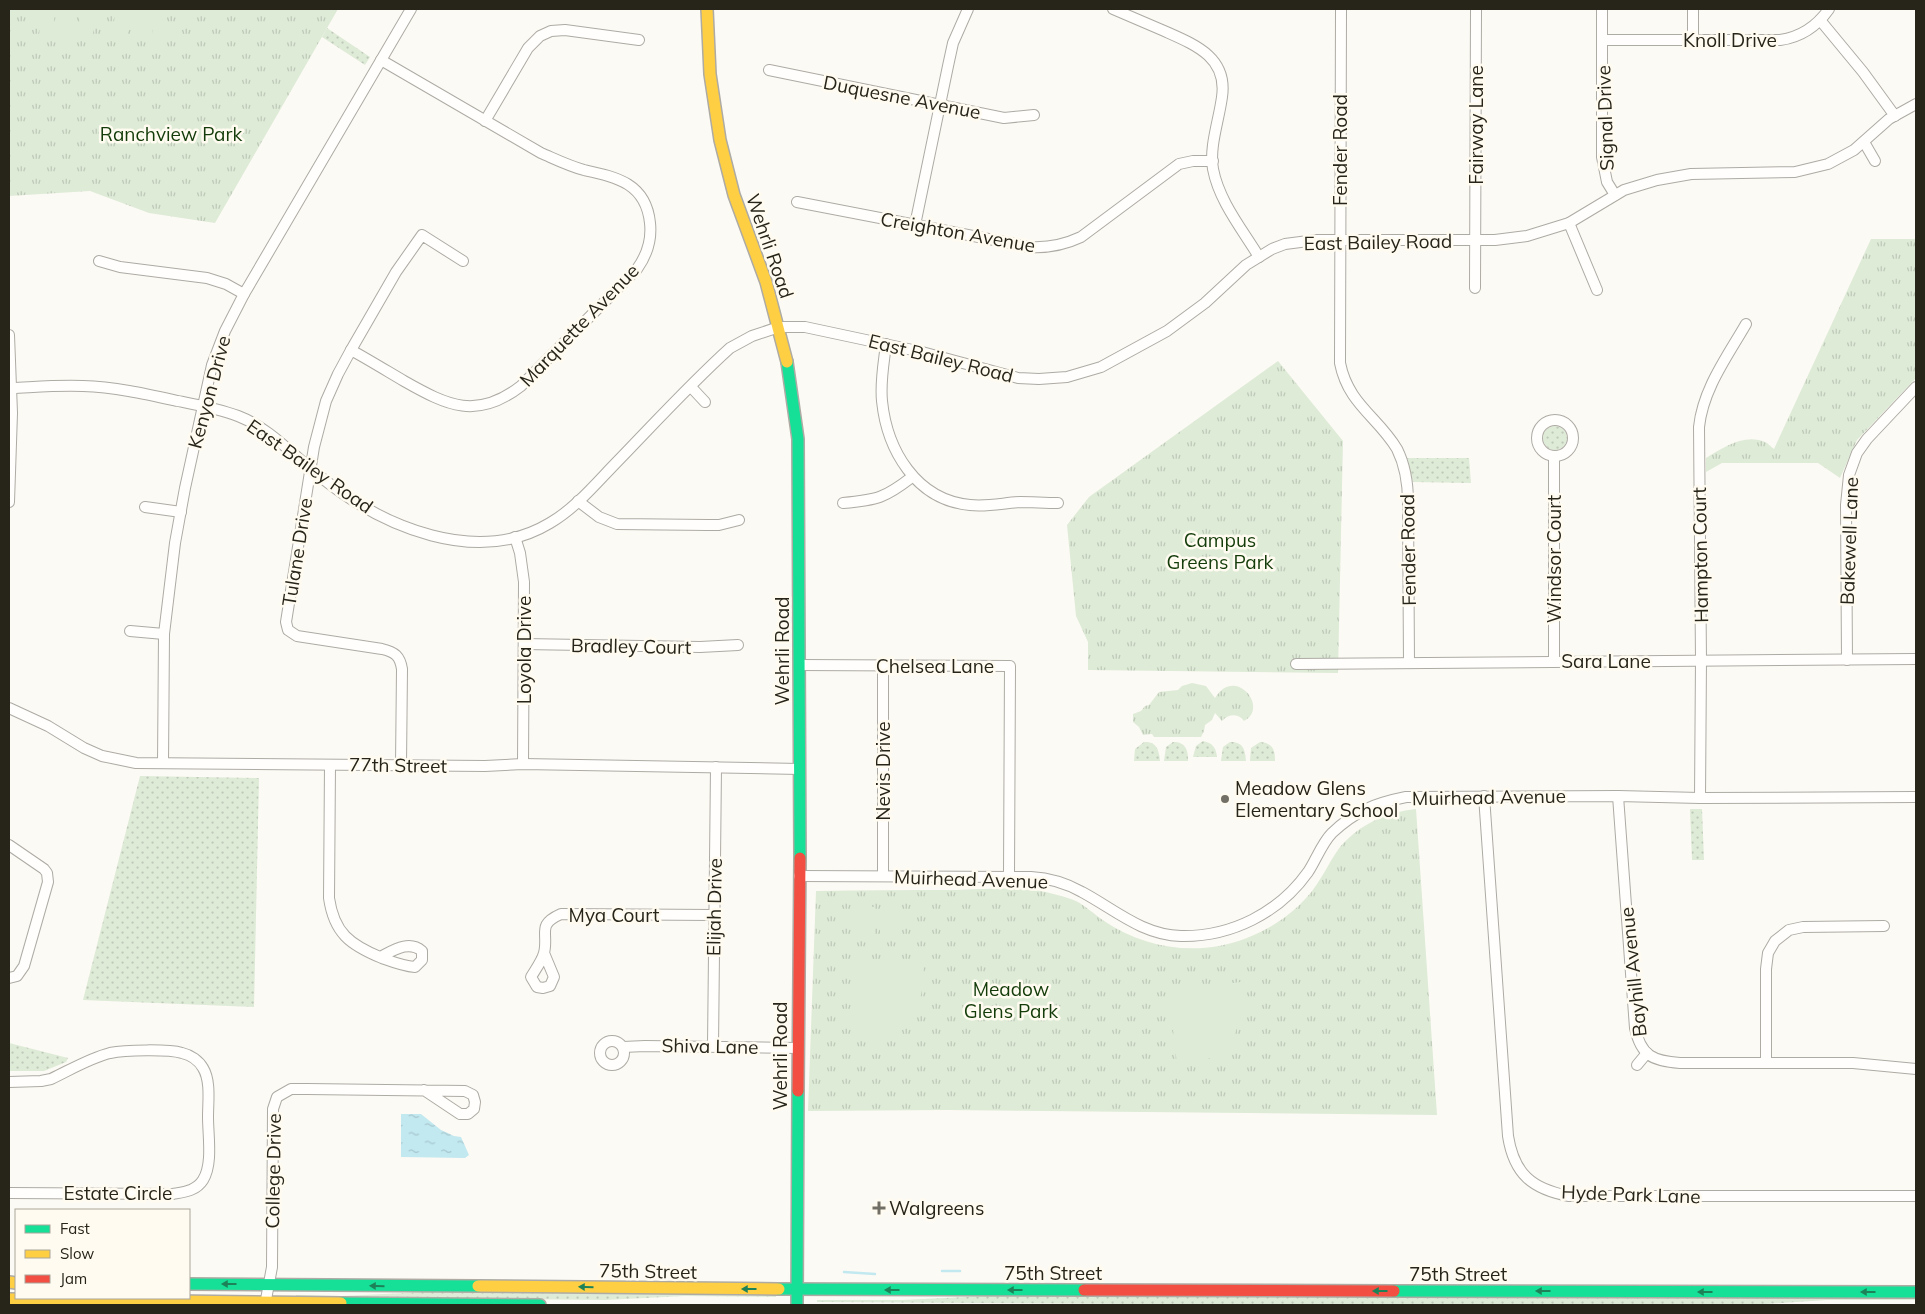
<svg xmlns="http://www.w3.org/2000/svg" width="1925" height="1314" font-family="Mulish,sans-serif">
<defs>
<pattern id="grass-dots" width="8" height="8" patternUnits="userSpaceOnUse" patternTransform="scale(1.25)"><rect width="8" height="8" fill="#deebd7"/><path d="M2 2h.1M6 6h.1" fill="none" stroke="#bec9b8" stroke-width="1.8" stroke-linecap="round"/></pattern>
<pattern id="park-tufts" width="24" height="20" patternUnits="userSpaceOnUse" patternTransform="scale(1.25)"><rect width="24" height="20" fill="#deebd7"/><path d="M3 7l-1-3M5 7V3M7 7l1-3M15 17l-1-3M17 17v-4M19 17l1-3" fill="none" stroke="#bec9b8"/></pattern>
<pattern id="water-ripples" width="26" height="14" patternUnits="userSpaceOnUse" patternTransform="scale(1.25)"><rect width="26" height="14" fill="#c2e8f0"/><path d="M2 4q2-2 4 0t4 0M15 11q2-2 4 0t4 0" fill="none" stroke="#a7c7cd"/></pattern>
</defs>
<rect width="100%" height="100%" fill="#fcfaf4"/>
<g fill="url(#grass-dots)">
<path d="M327 28 370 57 365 65 322 37Z"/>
<circle cx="1555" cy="438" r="12"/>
<path d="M1407 458H1469L1471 483 1413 482Z"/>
<path d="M1203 741C1213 743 1216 748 1217 757H1193L1196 746Z"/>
<path d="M1144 742C1157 741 1159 751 1160 761H1134L1135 749Z"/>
<path d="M1173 742C1186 742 1188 750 1188 761H1164L1166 747Z"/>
<path d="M1230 742C1243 742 1245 749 1246 761H1221L1223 747Z"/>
<path d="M1260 742C1273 743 1275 750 1275 761H1250L1251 748Z"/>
<path d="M140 776 259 778 254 1007 83 1000Z"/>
<path d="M1690 809H1702L1704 860H1692Z"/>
<path d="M9 1043 68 1058 66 1062 44 1071H9Z"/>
<path d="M427 1292 776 1295V1297L684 1296 605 1300 296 1297V1295L342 1296Z"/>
<path d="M986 1296 1916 1298V1300H1827L1751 1305H1273L817 1302V1300H903Z"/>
</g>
<g fill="url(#park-tufts)">
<path d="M9 9H338L215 223 149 213 90 191 9 196Z"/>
<path d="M1871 239H1916V378L1857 440 1840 478 1818 463H1722L1706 472V458C1722 448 1745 433 1765 442 1768 443 1771 447 1774 449Z"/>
<path d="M1278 361 1343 441 1338 673 1088 670V642L1076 616 1067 525 1089 497Z"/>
<path d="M1192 683 1206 686 1215 698C1235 665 1270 708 1244 721 1238 713 1228 714 1222 721L1215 713 1212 720 1205 725 1204 731 1201 737H1154L1152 734 1143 735 1139 727 1133 722V714L1141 711 1145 706 1149 705 1159 692 1178 690 1182 686Z"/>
<path d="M1416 809 1437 1115 946 1110 808 1111 816 891C863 890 910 890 956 890 984 889 1013 887 1040 891 1051 893 1066 897 1076 901 1086 906 1095 915 1104 921 1138 944 1179 953 1219 946 1252 940 1285 922 1307 897 1321 882 1328 863 1340 847 1360 824 1387 812 1416 809Z"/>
</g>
<g fill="#deebd7">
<path d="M41 9H55L53 36H39Z"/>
<path d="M61 9H75L74 37H60Z"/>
<path d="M80 9H94L93 38 79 37Z"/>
<path d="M115 9H129L127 39H113Z"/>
<path d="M135 9H149L148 40 134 39Z"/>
<path d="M153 9 167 10 166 41 152 40Z"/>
<rect x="855" y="907" width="20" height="34"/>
<rect x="880" y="907" width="20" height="34"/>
<path d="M859 961 924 962C923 986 922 1024 894 1034 880 1038 865 1036 851 1036L853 966Z"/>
<path d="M1241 982C1245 1012 1238 1051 1204 1060 1195 1062 1186 1063 1177 1064L1169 995 1173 990Z"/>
</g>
<path fill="url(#water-ripples)" d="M401 1114H421L441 1130 454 1136 461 1137 469 1155 465 1158 401 1157Z"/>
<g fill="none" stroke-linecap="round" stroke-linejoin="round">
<g stroke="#c2e8f0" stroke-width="2.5">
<path d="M942 1271H960"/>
<path d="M844 1272 875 1274"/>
</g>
<g stroke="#aeaba4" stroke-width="12">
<g id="street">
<path d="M1113 9C1129 16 1146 23 1162 30 1193 44 1228 56 1222 97 1219 120 1209 147 1213 169 1219 201 1242 229 1259 257"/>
<path d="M1341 9 1340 363C1348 404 1378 417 1397 449 1405 465 1408 484 1408 502L1409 662"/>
<path d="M1602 9V157L1607 182 1615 195"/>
<path d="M1820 20 1863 72 1895 116"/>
<path d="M1603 40H1780C1802 37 1817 26 1829 9"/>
<path d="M1693 40V9"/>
<path d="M769 70 1004 118 1034 115"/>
<path d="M485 121 528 48 540 36 551 31 565 30 639 40"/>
<path d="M1864 142 1875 161"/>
<path d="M797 202 1030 247C1048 248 1064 245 1081 237L1179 164 1193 161H1213"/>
<path d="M1569 223 1597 290"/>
<path d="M915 225 948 66 953 43 968 9"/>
<path d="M99 261 120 267 207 278 226 284 244 294"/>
<path d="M1475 288 1476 9"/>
<path d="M9 335 12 413 9 502"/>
<path d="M886 344C884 362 880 381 882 401 887 450 916 500 970 505 987 507 1003 503 1020 502 1032 502 1045 503 1058 503"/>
<path d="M351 350C369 360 387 371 404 381 448 406 477 420 521 386L637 269C647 255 652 241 650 223 646 183 616 177 584 170 569 166 555 159 541 153L381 60"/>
<path d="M691 387 705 402"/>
<path d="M12 388C35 387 59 385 83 386 115 387 146 394 178 401 198 405 219 409 238 416 272 429 294 457 322 478 383 527 477 567 550 523 574 509 593 487 612 467 651 427 689 385 730 348L752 336 779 327H805L922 352 1018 378 1039 379 1067 377 1101 367 1167 331 1205 303 1246 265 1272 249 1285 244 1316 240H1495L1527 236 1569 223 1624 190 1657 180 1691 174 1795 172 1828 164 1854 150 1889 119 1916 104"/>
<circle cx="1555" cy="438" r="18"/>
<path d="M1554 456V661"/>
<path d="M578 501 599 517 617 524 708 525H719L739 520"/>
<path d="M843 503C877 500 885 498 912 477"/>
<path d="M145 507 181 512"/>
<path d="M515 537 520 553 524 582 523 764"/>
<path d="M130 631 164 634"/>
<path d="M524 644 700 647 738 645"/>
<path d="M1847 660 1846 505 1849 475 1857 453 1867 439 1916 387"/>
<path d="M1296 664 1916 659"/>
<path d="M799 665 1010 666 1009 876"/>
<path d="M9 708 48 726 84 748 102 756 136 763 485 766 523 764 800 769"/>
<path d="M163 763 164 634 175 543 185 488 212 365 225 331 244 294 411 9"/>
<path d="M330 765 329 898C334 933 350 945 382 958 393 962 403 966 415 967L422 960V951C409 940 394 950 380 957"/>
<path d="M401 765 402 669C400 656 395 652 382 649L297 636 288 630 286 622 314 447 326 401 338 374 351 350 396 272 422 235 463 261"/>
<path d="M1484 796 1508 1136C1514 1174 1532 1189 1569 1196H1916"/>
<path d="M1618 796 1635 1028C1641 1056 1653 1061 1680 1063H1853L1916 1069"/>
<path d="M1700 798 1701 660 1699 427C1703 389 1727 357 1746 324"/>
<path d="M9 845 44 869 47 873 48 882 24 966 17 976 9 978"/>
<path d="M799 876 1031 877C1049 878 1066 883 1082 892 1114 909 1142 935 1181 936 1231 937 1279 913 1308 872 1316 860 1322 843 1332 833 1355 811 1376 803 1406 797L1618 796 1700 798 1916 797"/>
<path d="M883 876V666"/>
<path d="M544 953 554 977 550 986 543 988 537 987 531 977C535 970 542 961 544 953 549 933 536 925 561 914L714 915"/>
<circle cx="612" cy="1053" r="12"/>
<path d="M713 1046 716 767"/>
<path d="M623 1047 645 1046 797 1048"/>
<path d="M1766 1063V969L1768 953 1775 941 1789 930 1803 927 1884 926"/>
<path d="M1637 1065 1647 1053"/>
<path d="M9 1082 41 1081 51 1079C70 1070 90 1058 110 1053 125 1050 168 1049 182 1053 191 1055 199 1061 203 1068 211 1081 208 1102 208 1117 208 1136 213 1164 203 1180 196 1191 184 1192 173 1194L9 1193"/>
<path d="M265 1305 272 1267 273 1109 277 1097 291 1089H307L465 1091 473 1095 475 1102 474 1109 468 1114H460L424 1090"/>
</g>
</g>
<g stroke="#aeaba4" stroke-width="14">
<g id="fast">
<path d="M787 362 798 439 800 858"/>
<path d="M189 1284 478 1286"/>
<path d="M779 1289 1084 1290"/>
<path d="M1394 1291 1916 1292"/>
<path d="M341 1303 540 1305"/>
<path d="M797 1305 798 1091"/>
</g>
</g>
<g stroke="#aeaba4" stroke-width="14">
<g id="slow">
<path d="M707 9 710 74 720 140 734 195 766 282 787 362"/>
<path d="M9 1282 16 1283"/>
<path d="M478 1286 779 1289"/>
<path d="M9 1299 341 1303"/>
</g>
</g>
<g stroke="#aeaba4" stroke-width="14">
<g id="jam">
<path d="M798 1091 800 858"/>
<path d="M1084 1290 1394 1291"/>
</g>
</g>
<use href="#street" stroke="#fffefd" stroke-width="10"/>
<use href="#fast" stroke="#16e098" stroke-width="11"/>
<use href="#slow" stroke="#ffcf43" stroke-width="11"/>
<use href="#jam" stroke="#f24e42" stroke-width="11"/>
</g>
<defs><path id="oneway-solid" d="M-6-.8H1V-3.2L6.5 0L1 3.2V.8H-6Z" transform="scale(1.25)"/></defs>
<g fill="#1e8259">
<use href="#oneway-solid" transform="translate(229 1284) rotate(-180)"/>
<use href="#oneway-solid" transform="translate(377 1286) rotate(-179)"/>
<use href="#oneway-solid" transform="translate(586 1287) rotate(-179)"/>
<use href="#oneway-solid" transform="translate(749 1289) rotate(-180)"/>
<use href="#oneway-solid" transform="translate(892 1290) rotate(-180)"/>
<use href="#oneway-solid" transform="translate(1015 1290) rotate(-180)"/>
<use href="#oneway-solid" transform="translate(1380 1291) rotate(-180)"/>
<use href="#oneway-solid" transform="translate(1543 1291) rotate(-180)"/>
<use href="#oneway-solid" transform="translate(1705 1292) rotate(-180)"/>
<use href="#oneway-solid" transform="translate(1868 1292) rotate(-180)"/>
</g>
<g fill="#726f66" stroke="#fffbf0" stroke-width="2">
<circle cx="1225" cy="799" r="5"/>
<path d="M876.5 1200.5h5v5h5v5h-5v5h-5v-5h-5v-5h5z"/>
</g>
<g text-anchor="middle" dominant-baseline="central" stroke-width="5" stroke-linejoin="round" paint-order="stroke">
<g font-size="19" fill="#27241a" stroke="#fffbf0">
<text x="1730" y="40">Knoll Drive</text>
<text transform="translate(902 97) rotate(11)">Duquesne Avenue</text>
<text transform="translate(1605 118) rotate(-92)">Signal Drive</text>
<text transform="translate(1476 125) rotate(-90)">Fairway Lane</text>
<text transform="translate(1340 150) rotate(-90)">Fender Road</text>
<text transform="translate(958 232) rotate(10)">Creighton Avenue</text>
<text transform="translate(1378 242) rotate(-1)">East Bailey Road</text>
<text transform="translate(770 246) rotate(71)">Wehrli Road</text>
<text transform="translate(579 325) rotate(-46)">Marquette Avenue</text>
<text transform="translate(941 358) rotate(14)">East Bailey Road</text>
<text transform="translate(209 392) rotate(-75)">Kenyon Drive</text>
<text transform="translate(310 466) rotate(35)">East Bailey Road</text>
<text transform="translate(1849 541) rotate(-88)">Bakewell Lane</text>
<text transform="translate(1408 550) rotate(-91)">Fender Road</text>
<text transform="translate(297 552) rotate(-81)">Tulane Drive</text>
<text transform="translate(1700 555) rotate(-91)">Hampton Court</text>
<text transform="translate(1554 559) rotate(-90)">Windsor Court</text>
<text transform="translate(631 646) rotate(1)">Bradley Court</text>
<text transform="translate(524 650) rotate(-90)">Loyola Drive</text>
<text transform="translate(782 651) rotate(-90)">Wehrli Road</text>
<text x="1606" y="661">Sara Lane</text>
<text x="935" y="666">Chelsea Lane</text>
<text transform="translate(398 765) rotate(1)">77th Street</text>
<text transform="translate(883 771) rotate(-90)">Nevis Drive</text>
<text transform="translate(1489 797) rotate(-1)">Muirhead Avenue</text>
<text transform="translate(971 879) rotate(2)">Muirhead Avenue</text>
<text transform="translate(714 907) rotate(-89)">Elijah Drive</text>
<text x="614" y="915">Mya Court</text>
<text transform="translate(1633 972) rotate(-96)">Bayhill Avenue</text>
<text transform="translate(710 1046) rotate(1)">Shiva Lane</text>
<text transform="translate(780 1056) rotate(-90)">Wehrli Road</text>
<text transform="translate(273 1171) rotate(-89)">College Drive</text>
<text x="118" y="1193">Estate Circle</text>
<text transform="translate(1631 1194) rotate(2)">Hyde Park Lane</text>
<text transform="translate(648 1271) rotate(1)">75th Street</text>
<text x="1053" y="1273">75th Street</text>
<text x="1458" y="1274">75th Street</text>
</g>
<g font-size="19" fill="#133c0a" stroke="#fffbf0">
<text x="171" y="134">Ranchview Park</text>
<text x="1220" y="540">Campus<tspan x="1220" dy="22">Greens Park</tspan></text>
<text x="1011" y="989">Meadow<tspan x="1011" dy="22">Glens Park</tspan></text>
</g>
<g font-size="19" fill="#27241a" stroke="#fffbf0" text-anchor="start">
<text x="1235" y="788">Meadow Glens<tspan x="1235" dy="22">Elementary School</tspan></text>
<text x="889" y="1208">Walgreens</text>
</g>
</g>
<rect width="1925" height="1314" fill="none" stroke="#27241a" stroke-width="20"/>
<rect x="15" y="1209" width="175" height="90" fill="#fffbf0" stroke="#a9a59a"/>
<rect x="25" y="1225" width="25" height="8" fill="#16e098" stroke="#a9a59a"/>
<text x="60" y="1234" font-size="15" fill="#27241a">Fast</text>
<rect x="25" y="1250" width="25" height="8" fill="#ffcf43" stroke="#a9a59a"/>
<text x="60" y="1259" font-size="15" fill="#27241a">Slow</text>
<rect x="25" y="1275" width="25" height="8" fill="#f24e42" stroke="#a9a59a"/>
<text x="60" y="1284" font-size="15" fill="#27241a">Jam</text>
</svg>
